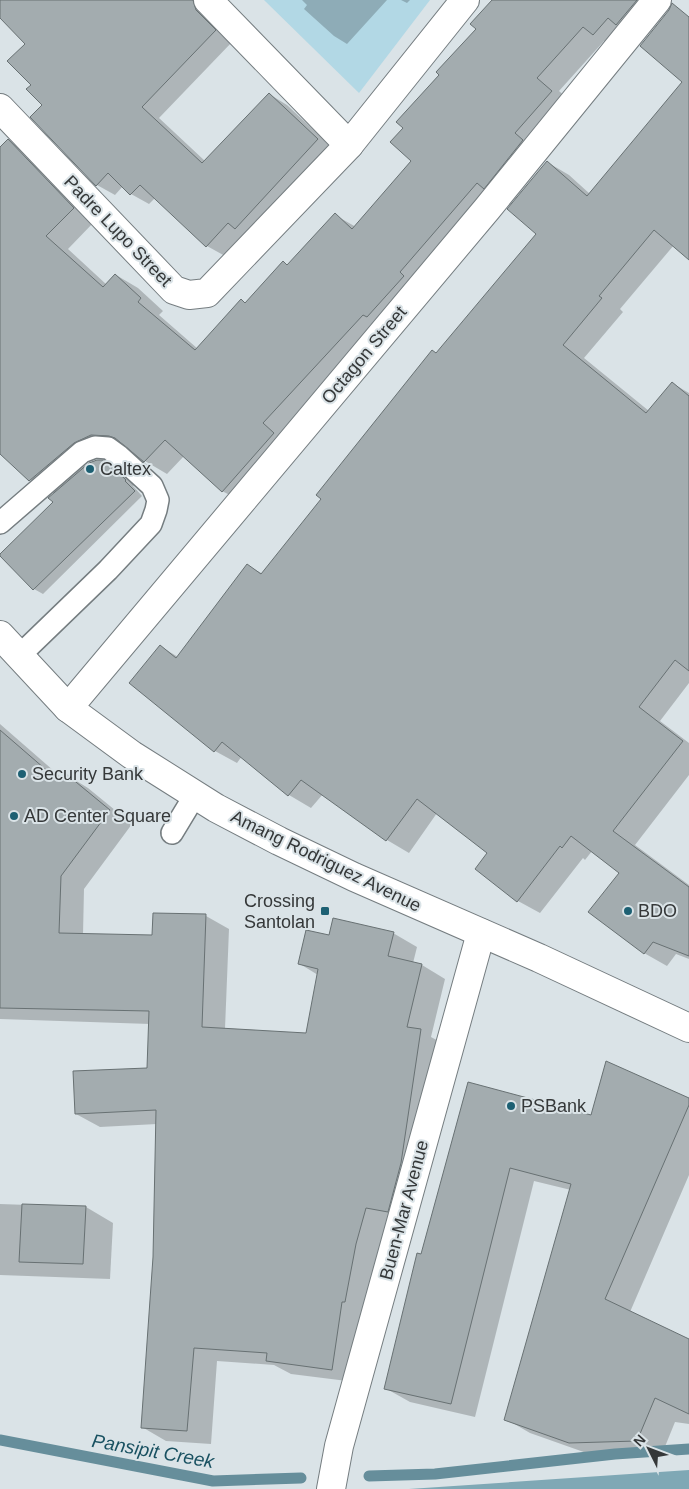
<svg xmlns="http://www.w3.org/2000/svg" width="689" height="1489" font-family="Arial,sans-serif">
<rect width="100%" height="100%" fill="#dae3e7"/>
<path fill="#b2d8e5" d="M264 0H430L359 93Z"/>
<path fill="#7fa8b5" d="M689 1470V1489H409Z"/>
<g fill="#0003">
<path d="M0 0H204L233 41 159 118 205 161 269 94 287 105 335 150 225 256 207 246 155 198 149 204 131 194 123 186 115 195 97 185 43 105 33 85 26 44 0 16Z"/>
<path d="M302 0H387L347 44 334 36 304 9 307 5Z"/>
<path d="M401 0H410L407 3Z"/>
<path d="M495 0H649L616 47 604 41 559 91 574 104 245 503 222 491 184 456 167 474 145 461 129 448 113 447 96 455 84 466 97 461H103L112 467 134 485 133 486 142 496 43 594 34 589 55 502V494L30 480 0 453V149L8 141 30 153 95 221 68 249 107 285 116 275 138 288 163 311 159 315 198 349 288 266 335 215 356 227 413 161 404 128 441 75 478 29Z"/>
<path d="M689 18V258L674 245 620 309 623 312 584 358 649 411 672 383 689 393V683L660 721 689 743V775L635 845 689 885V959L676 954 667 966 644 953 620 873 592 851 585 860 583 858 540 913 518 901 489 853 437 813 409 853 387 840 323 794 311 808 289 795 242 756 237 763 215 751 160 646 178 657 247 565 263 574 437 354 538 234 547 162 569 175 590 194 684 82Z"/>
<path d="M0 724 62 778 65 774 88 788 132 824 84 889 83 935 153 936 206 916 229 929 225 1029 307 1034 318 975 300 964 330 936 393 933 417 947 413 963 422 965 445 979 431 1037 444 1044 355 1382 291 1374 274 1365 217 1361 211 1444 166 1441 142 1427 155 1257 157 1124 100 1127 76 1114 148 1069 150 1024 0 1019Z"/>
<path d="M469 1083 592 1116 689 1099V1175L630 1312 689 1340V1424L675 1422 662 1454 595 1456 530 1433 506 1419 571 1190 534 1181 475 1417 410 1402 385 1388Z"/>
<path d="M0 1204 86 1207 113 1223 110 1279 0 1275Z"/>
</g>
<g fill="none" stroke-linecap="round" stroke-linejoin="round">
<g stroke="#668e9b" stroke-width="11">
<path d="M0 1440 213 1481 301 1478"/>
<path d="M369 1476 435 1474 615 1454 689 1449"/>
</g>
</g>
<g fill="#a3acaf" stroke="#687173">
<path d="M0 0H193L196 10 216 30 142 107 202 163 269 93 318 139 235 229 228 223 206 247 140 185 130 195 108 173 96 186 30 117 42 105 26 89 31 85 7 61 25 44 0 18Z"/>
<path d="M492 0H637L616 25 608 18 593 35 583 27 537 78 552 91 515 133 523 140 484 189 477 183 400 272 404 276 367 317 363 315 263 423 274 433 222 492 165 440 144 462 115 438 109 436 91 435 74 443 29 481 0 454V147L8 139 74 208 46 236 103 287 115 274 141 298 138 302 195 350 241 299 245 303 283 261 287 265 335 213 352 229 411 161 390 142 403 128 396 122 439 75 436 72 476 29 470 24Z"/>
<path d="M672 3 689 17V260L654 230 599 296 602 298 563 345 646 413 672 382 689 396V671L675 660 639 707 683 741 613 831 689 887V956L653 942 644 954 588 912 619 873 571 836 562 848 560 846 517 902 475 869 487 853 417 799 386 841 301 780 288 796 222 742 214 752 129 683 160 645 176 658 247 564 261 574 321 499 316 495 432 350 436 353 536 234 507 209 547 161 587 196 682 82 640 46 669 10Z"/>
<path d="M97 460H104L111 466 126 480 125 481 135 491 33 590 0 556V554L53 502 48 498 89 463Z"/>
<path d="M0 730 59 781 65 773 110 810 61 876 59 933 152 935 153 913 206 914 202 1027 306 1033 318 969 298 964 306 930 329 935 333 918 394 932 388 956 422 964 407 1027 421 1029 401 1163 388 1212 366 1208 356 1244 345 1302H342L332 1370 266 1361 267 1353 194 1348 187 1431 141 1428 153 1257 156 1110 75 1114 73 1071 147 1068 149 1011 0 1008Z"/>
<path d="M606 1061 689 1098V1105L605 1299 689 1339V1414L655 1398 637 1441 569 1443 504 1420 571 1184 510 1168 451 1404 384 1389 417 1253 421 1254 468 1082 591 1115Z"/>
<path d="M22 1204 86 1206 83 1264 19 1262Z"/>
</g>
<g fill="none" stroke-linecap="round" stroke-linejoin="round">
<g stroke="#757d80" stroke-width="24">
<g id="lane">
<path d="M0 523 82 452 95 447 108 448 119 456 152 486 158 500 156 510 151 524 108 570 19 656"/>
<path d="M172 833 195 795"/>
</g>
</g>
<g stroke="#757d80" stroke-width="30">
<g id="street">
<path d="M208 0 349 145"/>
<path d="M0 108 174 290 189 295 207 293 349 145 465 0"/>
<path d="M331 1489 339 1446 481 933"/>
</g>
</g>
<g stroke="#757d80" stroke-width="30">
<g id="secondary">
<path d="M0 635 68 708 132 755 216 808 279 841 354 877 539 958 689 1028"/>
<path d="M68 708 487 209 657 0"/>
</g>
</g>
<use href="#lane" stroke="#fff" stroke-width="21"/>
<use href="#street" stroke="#fff" stroke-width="28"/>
<use href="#secondary" stroke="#fff" stroke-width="28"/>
</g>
<g fill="#1d6073" stroke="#dae3e7" stroke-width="2">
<circle cx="90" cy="469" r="5"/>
<circle cx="22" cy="774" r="5"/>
<circle cx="14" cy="816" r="5"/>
<rect x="320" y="906" width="10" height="10" rx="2.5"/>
<circle cx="628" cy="911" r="5"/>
<circle cx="511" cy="1106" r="5"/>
</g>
<g text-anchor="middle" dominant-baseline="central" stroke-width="4" stroke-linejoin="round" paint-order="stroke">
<g font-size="18" fill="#353839" stroke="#dae3e7">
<text transform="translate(118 231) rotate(46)">Padre Lupo Street</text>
<text transform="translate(364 355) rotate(-50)">Octagon Street</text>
<text transform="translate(326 861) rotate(26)">Amang Rodriguez Avenue</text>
<text transform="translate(404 1210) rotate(-75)">Buen-Mar Avenue</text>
</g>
<g font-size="18" fill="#353839" stroke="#dae3e7" text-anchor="start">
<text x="100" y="469">Caltex</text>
<text x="32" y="774">Security Bank</text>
<text x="24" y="816">AD Center Square</text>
<text x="315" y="901" text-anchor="end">Crossing<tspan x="315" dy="21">Santolan</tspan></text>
<text x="638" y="911">BDO</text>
<text x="521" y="1106">PSBank</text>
</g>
<g font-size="19" font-style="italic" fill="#195161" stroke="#dae3e7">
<text transform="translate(153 1451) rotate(10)">Pansipit Creek</text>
</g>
</g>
<g transform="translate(649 1449) rotate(312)" stroke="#dae3e7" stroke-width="4" paint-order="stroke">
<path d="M0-4L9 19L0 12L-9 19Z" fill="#353839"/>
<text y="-8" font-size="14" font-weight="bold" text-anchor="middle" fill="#353839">N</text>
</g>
</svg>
